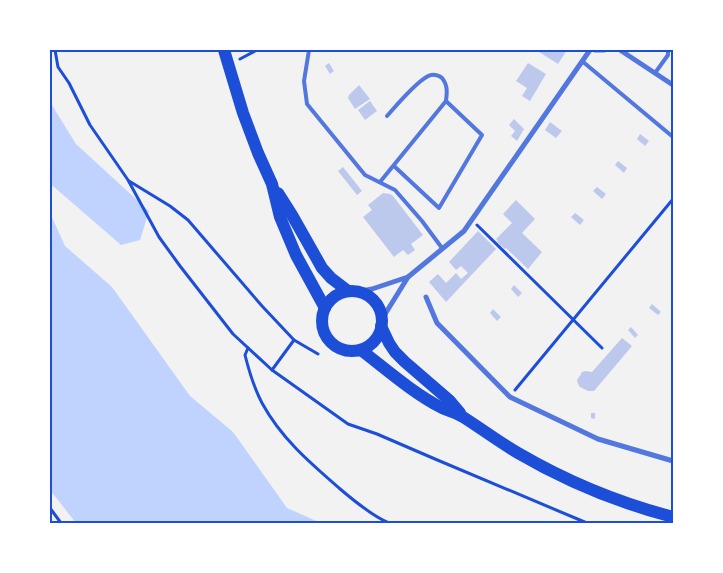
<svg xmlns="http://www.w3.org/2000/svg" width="723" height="573" font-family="Rubik,sans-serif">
<rect width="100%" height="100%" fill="#f2f2f2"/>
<g fill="#bfd3fe">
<path d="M50 102 76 144 149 211 140 240 121 245 53 186 50 188Z"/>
<path d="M50 213 65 246 112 287 190 396 233 432 287 508 321 523H76L50 490Z"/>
</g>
<g fill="#bdc9ec">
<path d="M536 50H567L558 64Z"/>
<path d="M329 63 334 71 330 74 325 66Z"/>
<path d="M528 63 546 74 530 101 522 96 527 88 516 81Z"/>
<path d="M359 85 370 99 355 109 348 98 349 95Z"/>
<path d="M370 101 377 111 365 120 358 110Z"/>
<path d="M514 119 524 129 517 141 511 136 515 131 509 125Z"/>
<path d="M550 122 562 131 556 138 545 130Z"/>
<path d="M640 134 649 141 645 146 637 139Z"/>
<path d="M618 161 627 168 624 173 615 165Z"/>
<path d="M343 167 362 191 357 195 338 171Z"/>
<path d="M597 187 606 194 602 199 593 191Z"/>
<path d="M383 193 390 194 393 196 423 235 411 244 415 250 408 255 403 250 394 257 363 217 372 210 368 205Z"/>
<path d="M516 200 535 219 522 233 542 252 528 269 506 248 505 249 497 242 498 241 496 239 512 223 503 214Z"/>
<path d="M575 213 584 220 580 225 571 217Z"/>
<path d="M478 231 496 249 446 302 429 282 438 274 446 283 456 273 461 279 468 273 461 266 456 270 449 262Z"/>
<path d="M514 285 522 293 518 297 511 289Z"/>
<path d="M652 304 661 312 658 315 649 308Z"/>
<path d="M493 309 501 317 497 321 490 313Z"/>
<path d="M631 327 638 335 635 338 628 330Z"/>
<path d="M622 338 632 346 594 391H588L580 387 578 384 577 380 581 374 582 372 586 371 592 372Z"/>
<path d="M591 413H595V419L591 418Z"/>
</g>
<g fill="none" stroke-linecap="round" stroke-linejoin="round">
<g stroke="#1d4ed8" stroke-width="3">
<path d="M55 50 58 67 69 83 90 125 128 180 159 237 180 266 233 334 272 370 348 424 377 434 435 459 587 523"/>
<path d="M240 59 257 50"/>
<path d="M129 181 170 206 188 220 262 306 294 340 318 354"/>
<path d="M477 225 602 348"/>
<path d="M248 348 245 355C249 371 254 388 262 403 281 438 309 462 339 488 353 500 372 516 389 523"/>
<path d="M272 370 294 340"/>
<path d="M515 390 673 199"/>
<path d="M50 508 61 523"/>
</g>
<g stroke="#5277de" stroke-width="4">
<path d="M309 50 304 81 307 104 365 175 395 190 422 221 442 248"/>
<path d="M582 61 673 137"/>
<path d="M655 73 668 55V50"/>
<path d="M394 166 439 208 482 135 446 101"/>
<path d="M380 182 446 101C447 93 448 85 442 78 440 76 435 74 431 75 420 77 395 107 387 116"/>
</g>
<g stroke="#5277de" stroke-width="5">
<path d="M595 50H604"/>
<path d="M620 50 673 85"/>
<path d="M408 277 464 231 590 50"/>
<path d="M357 292 372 289 408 277 382 319"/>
<path d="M426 297 437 323 510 397 598 439 673 461"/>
</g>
<g stroke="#1d4ed8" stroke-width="12">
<path d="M224 50 243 113 258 153 272 184 280 217 296 255 325 308"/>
<path d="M278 193 292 215 322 268 331 278 348 291"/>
<circle cx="352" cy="321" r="30"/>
<path d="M381 326 389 343 395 352 405 362 449 400 460 413"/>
<path d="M361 350C387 370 413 393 442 408 449 411 457 413 463 417 482 429 499 442 518 453 566 481 619 503 673 517"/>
</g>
</g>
<rect width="723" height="573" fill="none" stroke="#ffffff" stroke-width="102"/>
<rect x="51" y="51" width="621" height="471" fill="none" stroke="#1d4ed8" stroke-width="2"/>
</svg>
